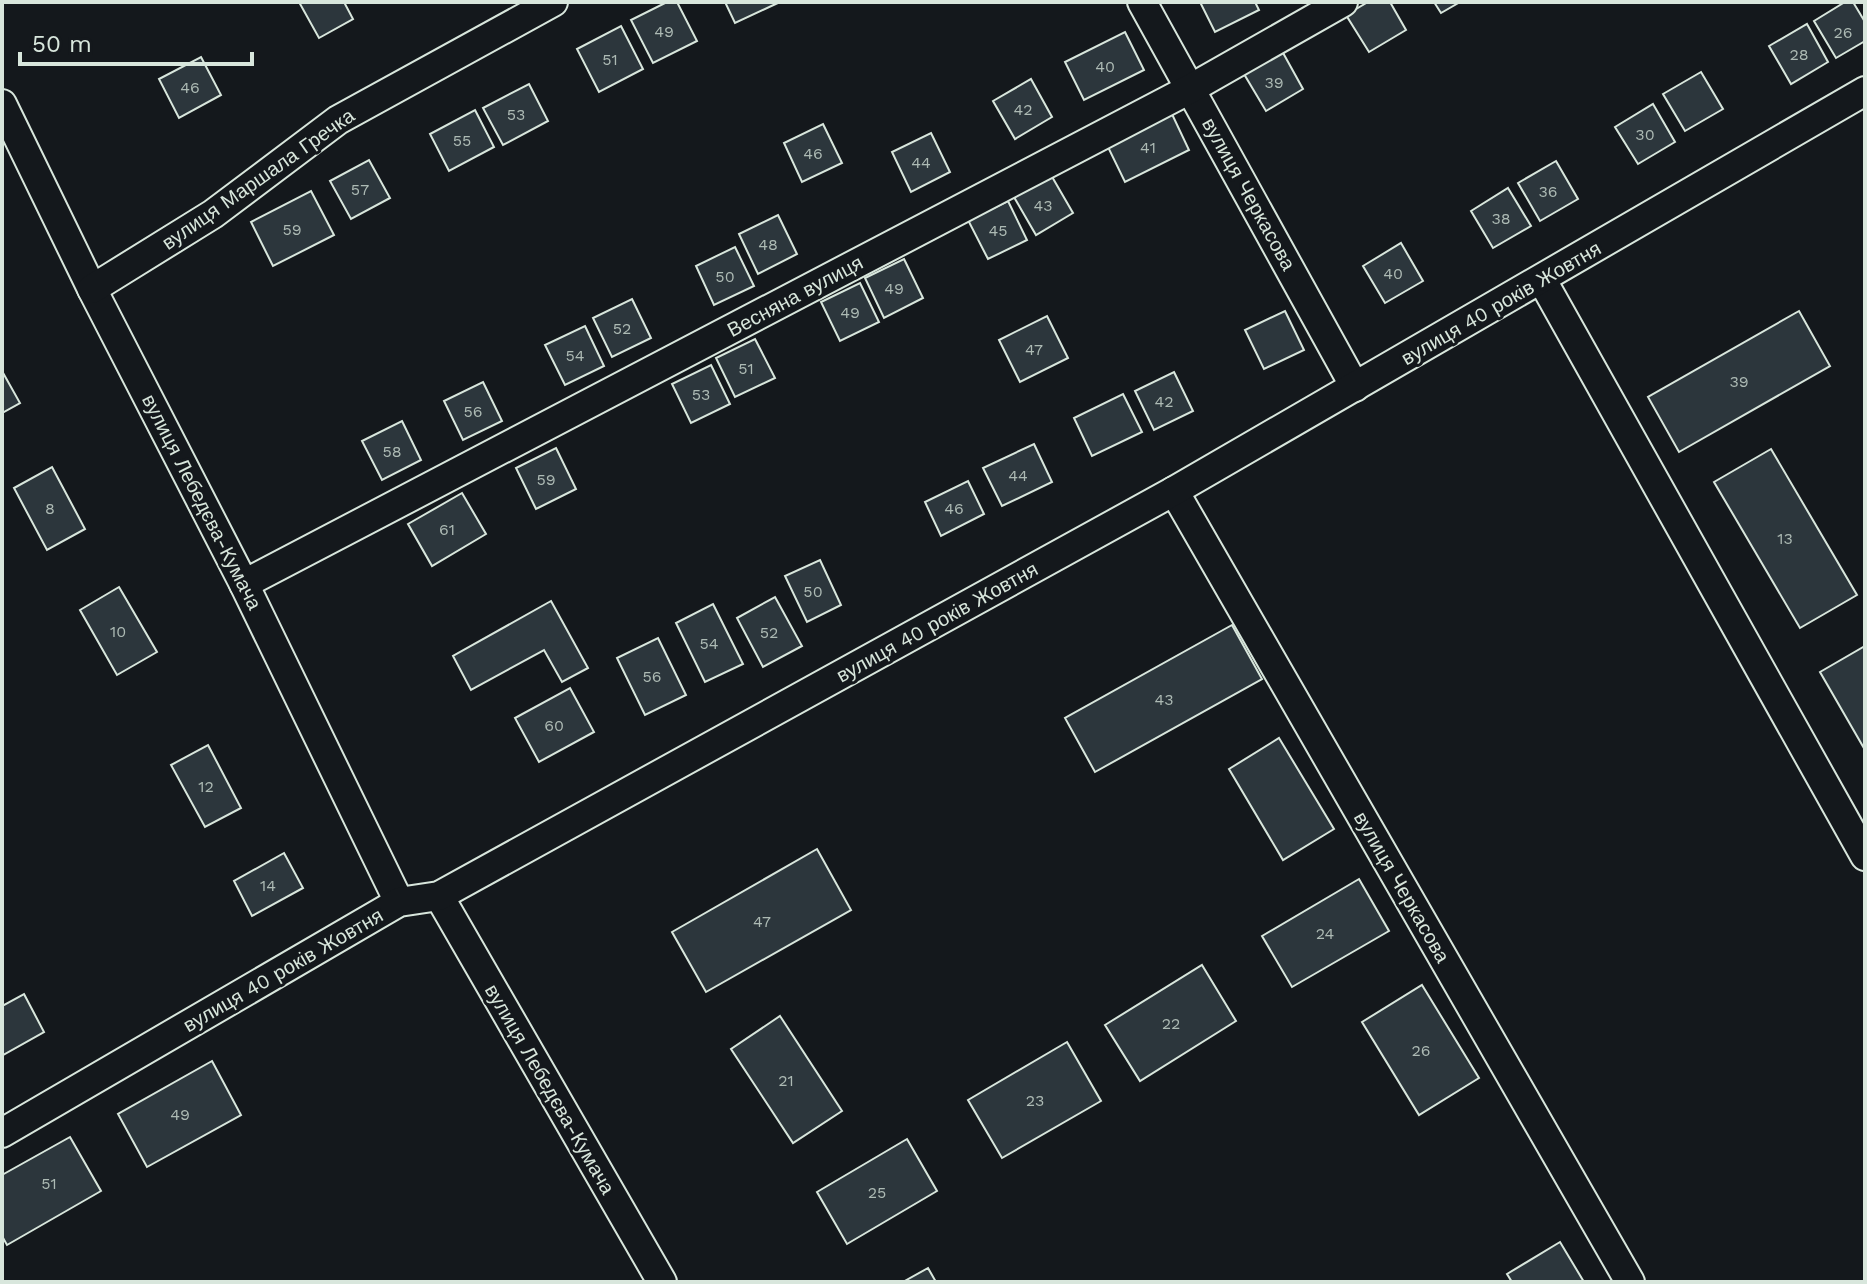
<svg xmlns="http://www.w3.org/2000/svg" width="1867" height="1284" font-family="'Work Sans',sans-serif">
<rect width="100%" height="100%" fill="#14181c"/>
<g fill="#2c363c" stroke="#d8e6dc" stroke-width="2">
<path d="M299 2H344L353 19 319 38Z"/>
<path d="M667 2H677L697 41 653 63 631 20Z"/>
<path d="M725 2H780L735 23Z"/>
<path d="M1200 2H1255L1259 10 1215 32Z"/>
<path d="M1368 2H1390L1406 30 1369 52 1346 15Z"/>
<path d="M1434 2H1460L1441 13Z"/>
<path d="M1845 2H1853L1865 22V41L1836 58 1814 21Z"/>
<path d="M1807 24 1828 62 1791 84 1769 46Z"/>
<path d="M621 26 643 69 599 92 577 49Z"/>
<path d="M1125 32 1144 70 1084 100 1065 62Z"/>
<path d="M1282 51 1303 89 1266 111 1244 74Z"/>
<path d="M201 57 221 95 179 118 159 79Z"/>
<path d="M1701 72 1723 109 1685 131 1663 94Z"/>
<path d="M1031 79 1052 117 1015 139 993 101Z"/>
<path d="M529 84 548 121 503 145 483 108Z"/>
<path d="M1653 104 1675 142 1638 164 1615 127Z"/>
<path d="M475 110 494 147 449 171 430 134Z"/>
<path d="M1171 112 1189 150 1125 182 1106 143Z"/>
<path d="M823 124 842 163 802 182 784 143Z"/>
<path d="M931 133 950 172 911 192 892 152Z"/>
<path d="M369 160 390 198 351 219 330 181Z"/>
<path d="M1556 161 1578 199 1540 221 1518 183Z"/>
<path d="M1051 175 1073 213 1036 235 1014 197Z"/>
<path d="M1508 188 1531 226 1493 248 1471 211Z"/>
<path d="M311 191 334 235 273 266 251 222Z"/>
<path d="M1008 201 1027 240 988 259 968 220Z"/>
<path d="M778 215 797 254 758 274 739 234Z"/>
<path d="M1401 243 1423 281 1385 303 1363 266Z"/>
<path d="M735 247 754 286 714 305 696 266Z"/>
<path d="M904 259 923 298 884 318 865 278Z"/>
<path d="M860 283 879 322 840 341 821 302Z"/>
<path d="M632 299 651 338 612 357 593 318Z"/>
<path d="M1285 311 1304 350 1264 369 1245 330Z"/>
<path d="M1799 311 1830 366 1679 452 1648 397Z"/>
<path d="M1047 316 1068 358 1020 382 999 340Z"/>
<path d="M585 326 604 366 565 385 545 345Z"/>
<path d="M755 339 775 378 735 397 716 358Z"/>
<path d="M711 365 730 404 691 423 672 384Z"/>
<path d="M2 371 20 403 2 413Z"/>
<path d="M1174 372 1193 411 1154 430 1135 391Z"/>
<path d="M483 382 502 421 463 440 444 401Z"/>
<path d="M1123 394 1142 432 1092 456 1074 418Z"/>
<path d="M402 421 421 460 382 480 362 441Z"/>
<path d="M1034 444 1052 482 1002 506 983 468Z"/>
<path d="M556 448 576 489 536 509 516 468Z"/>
<path d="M1771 449 1857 595 1800 628 1714 482Z"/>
<path d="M52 467 85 529 47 550 14 488Z"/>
<path d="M968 481 984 514 941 536 925 502Z"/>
<path d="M462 493 486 534 432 566 408 524Z"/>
<path d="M820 560 841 605 807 622 785 576Z"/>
<path d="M119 587 157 652 117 675 80 610Z"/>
<path d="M775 597 802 646 763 667 737 618Z"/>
<path d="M551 601 588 668 562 682 544 650 471 690 453 656Z"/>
<path d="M713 604 743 664 705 682 676 623Z"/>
<path d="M1232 625 1262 679 1095 772 1065 718Z"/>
<path d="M658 638 686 695 645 715 617 658Z"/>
<path d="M1865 646V750L1820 672Z"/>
<path d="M570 688 594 732 539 762 515 718Z"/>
<path d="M1279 738 1334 829 1283 860 1229 769Z"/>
<path d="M208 745 241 808 205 827 171 765Z"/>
<path d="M817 849 851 910 706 992 672 932Z"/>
<path d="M284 853 303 888 252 916 234 881Z"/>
<path d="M1359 879 1389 931 1292 987 1262 936Z"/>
<path d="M1202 965 1236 1021 1140 1081 1105 1025Z"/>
<path d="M1422 985 1479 1078 1419 1115 1362 1022Z"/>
<path d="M24 994 44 1032 3 1055 2 1006Z"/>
<path d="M780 1016 842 1111 793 1143 731 1049Z"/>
<path d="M1067 1042 1101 1101 1002 1158 968 1100Z"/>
<path d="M212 1061 241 1115 147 1167 118 1114Z"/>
<path d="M70 1137 101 1191 7 1245 2 1236V1175Z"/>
<path d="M907 1139 937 1191 847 1244 817 1192Z"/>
<path d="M1560 1242 1584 1282H1512L1507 1274Z"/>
<path d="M928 1268 936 1282H903Z"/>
</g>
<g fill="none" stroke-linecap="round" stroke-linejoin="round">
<g stroke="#d8e6dc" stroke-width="32">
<g id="street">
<path d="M1142 2 1355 387"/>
<path d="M2 104 92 289 244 584 399 902"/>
<path d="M1542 280 1865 856"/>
<path d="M92 289 213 214 338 120 553 2"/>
<path d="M1174 491 1630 1282"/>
<path d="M244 584 1190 89 1343 2"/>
<path d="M439 896 662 1282"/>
<path d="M2 1133 399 902 439 896 1174 491 1865 91"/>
</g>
</g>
<use href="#street" stroke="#14181c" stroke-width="28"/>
</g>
<g text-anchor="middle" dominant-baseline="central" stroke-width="6" stroke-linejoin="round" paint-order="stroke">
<g font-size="16" fill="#adbab4">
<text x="664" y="31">49</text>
<text x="1843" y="32">26</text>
<text x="1799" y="54">28</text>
<text x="610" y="59">51</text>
<text x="1105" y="66">40</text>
<text x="1274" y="82">39</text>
<text x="190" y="87">46</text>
<text x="1023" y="109">42</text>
<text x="516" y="114">53</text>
<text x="1645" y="134">30</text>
<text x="462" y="140">55</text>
<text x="1148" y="147">41</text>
<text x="813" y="153">46</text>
<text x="921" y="162">44</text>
<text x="360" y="189">57</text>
<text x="1548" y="191">36</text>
<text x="1043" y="205">43</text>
<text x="1501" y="218">38</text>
<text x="292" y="229">59</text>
<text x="998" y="230">45</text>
<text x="768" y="244">48</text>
<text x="1393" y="273">40</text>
<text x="725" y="276">50</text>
<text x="894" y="288">49</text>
<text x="850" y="312">49</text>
<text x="622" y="328">52</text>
<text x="1034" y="349">47</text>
<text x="575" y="355">54</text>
<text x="746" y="368">51</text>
<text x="1739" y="381">39</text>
<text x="701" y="394">53</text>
<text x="1164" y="401">42</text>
<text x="473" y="411">56</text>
<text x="392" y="451">58</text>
<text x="1018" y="475">44</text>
<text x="546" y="479">59</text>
<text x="50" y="508">8</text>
<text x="954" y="508">46</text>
<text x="447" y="529">61</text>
<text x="1785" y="538">13</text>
<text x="813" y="591">50</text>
<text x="118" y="631">10</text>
<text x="769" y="632">52</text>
<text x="709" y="643">54</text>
<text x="652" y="676">56</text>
<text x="1164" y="699">43</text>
<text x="554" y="725">60</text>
<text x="206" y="786">12</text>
<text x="268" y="885">14</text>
<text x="762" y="921">47</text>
<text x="1325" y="933">24</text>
<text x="1171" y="1023">22</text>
<text x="1421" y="1050">26</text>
<text x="786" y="1080">21</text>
<text x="1035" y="1100">23</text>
<text x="180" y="1114">49</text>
<text x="49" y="1183">51</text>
<text x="877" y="1192">25</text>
</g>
<g font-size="20" fill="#d8e6dc" stroke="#14181c">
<text transform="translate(258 179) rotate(-35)">вулиця Маршала Гречка</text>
<text transform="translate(1249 194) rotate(61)">вулиця Черкасова</text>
<text transform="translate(795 296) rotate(-28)">Весняна вулиця</text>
<text transform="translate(1501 303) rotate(-30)">вулиця 40 років Жовтня</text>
<text transform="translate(202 502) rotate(63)">вулиця Лебедєва-Кумача</text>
<text transform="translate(937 622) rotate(-29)">вулиця 40 років Жовтня</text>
<text transform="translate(1402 887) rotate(60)">вулиця Черкасова</text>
<text transform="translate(283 970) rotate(-30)">вулиця 40 років Жовтня</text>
<text transform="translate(550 1089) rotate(60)">вулиця Лебедєва-Кумача</text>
</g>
</g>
<rect width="1867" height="1284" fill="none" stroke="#d8e6dc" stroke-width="8"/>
<path d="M20 52v12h232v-12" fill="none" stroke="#d8e6dc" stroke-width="4"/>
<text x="32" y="52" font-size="24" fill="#d8e6dc" stroke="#14181c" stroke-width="6" paint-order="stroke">50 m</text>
</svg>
